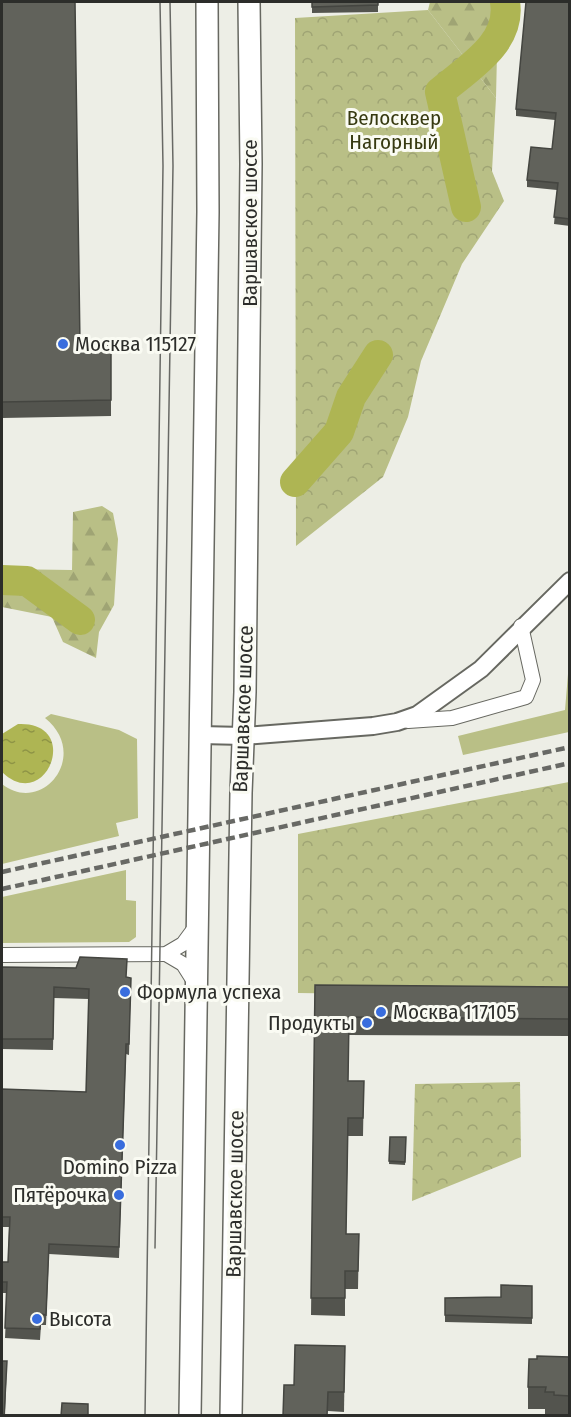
<svg xmlns="http://www.w3.org/2000/svg" width="571" height="1417" font-family="'Fira Sans Condensed',sans-serif">
<defs>
<pattern id="forest-firs" width="22" height="20" patternUnits="userSpaceOnUse" patternTransform="scale(1.5)"><rect width="22" height="20" fill="#b9bf86"/><path d="M5 1l3.5 6h-7zM16 11l3.5 6h-7z" fill="#9fa474"/></pattern>
<pattern id="park-crowns" width="20" height="18" patternUnits="userSpaceOnUse" patternTransform="scale(1.5)"><rect width="20" height="18" fill="#b9bf86"/><path d="M2 6a3 3 0 1 1 6 0M12 15a3 3 0 1 1 6 0" fill="none" stroke="#9fa474"/></pattern>
<pattern id="water-ripples" width="26" height="14" patternUnits="userSpaceOnUse" patternTransform="scale(1.5)"><rect width="26" height="14" fill="#aeb553"/><path d="M2 4q2-2 4 0t4 0M15 11q2-2 4 0t4 0" fill="none" stroke="#8e9445"/></pattern>
</defs>
<rect width="100%" height="100%" fill="#edeee6"/>
<g fill="#b9bf86">
<path d="M568 674 569 732 463 755 458 736 565 710Z"/>
<path d="M51 714 119 730 137 739 138 818 116 823 119 836 2 864V784C42 816 91 755 45 718Z"/>
<path d="M126 870V900L136 901V937L129 942 2 943V897Z"/>
</g>
<g fill="url(#forest-firs)">
<path d="M430 2H503L498 9 496 98 428 10Z"/>
<path d="M102 506 113 513 118 539 114 605 99 632 96 658 63 642 52 617 2 607V569L72 570 73 512Z"/>
</g>
<g fill="url(#park-crowns)">
<path d="M428 10 496 98 492 171 504 201 462 264 421 361 408 417 383 477 296 546 295 18Z"/>
<path d="M569 782V997L298 993V834Z"/>
<path d="M520 1082 521 1157 412 1201 415 1084Z"/>
</g>
<path fill="url(#water-ripples)" d="M18 724C83 721 46 815 2 772V734Z"/>
<g fill="none" stroke-linecap="round" stroke-linejoin="round">
<g stroke="#aeb553" stroke-width="30">
<path d="M466 207 440 92C468 68 512 43 505 2"/>
<path d="M295 482 339 432 351 397 378 355"/>
<path d="M2 580 27 581 80 620"/>
</g>
<g stroke="#676861" stroke-width="16">
<g id="minor">
<path d="M408 721 452 718 526 697 533 680 521 626"/>
<path d="M166 954 183 964 195 983"/>
<path d="M2 955 166 954 183 944 197 925"/>
</g>
</g>
<g stroke="#676861" stroke-width="20">
<path id="tertiary" d="M200 735 244 736 373 726 397 722 417 715 481 669 570 581"/>
</g>
<g stroke="#676861" stroke-width="24">
<g id="primary">
<path d="M190 1416 208 212 207 2"/>
<path d="M231 1416 241 793 245 692 251 164 249 2"/>
</g>
</g>
<use href="#minor" stroke="#fff" stroke-width="14"/>
<use href="#tertiary" stroke="#fff" stroke-width="16"/>
<use href="#primary" stroke="#fff" stroke-width="21"/>
<g stroke="#686965" stroke-width="1.5">
<path d="M155 1248 173 166 170 2"/>
<path d="M145 1416 163 166 160 2"/>
</g>
<g stroke="#686965" stroke-width="4.5" stroke-dasharray="9 4.5" stroke-linecap="butt">
<path d="M2 872 570 747"/>
<path d="M2 889 570 763"/>
</g>
</g>
<g fill="#53544e">
<path d="M2 2 80 345 111 346V416L2 418Z"/>
<path d="M312 2H378V12L312 13Z"/>
<path d="M570 2V226L554 224 557 190 527 187V180L552 149 555 120 516 116V109Z"/>
<path d="M2 967 131 978 129 1055 126 1054 119 1258 49 1254 46 1325H41L40 1340 5 1338 7 1293H2V1262H8L9 1227H2V1089L86 1092 89 999 54 998 53 1050 2 1049Z"/>
<path d="M315 985 570 987V1036L349 1035 348 1081H364L363 1136H348L346 1234H359L358 1289H345V1316L311 1315Z"/>
<path d="M390 1137H406L405 1165 389 1164Z"/>
<path d="M532 1286V1324L445 1322V1298L501 1297Z"/>
<path d="M345 1346 344 1412 328 1411 294 1385Z"/>
<path d="M570 1357V1416H554V1414H545V1409H528V1387L537 1359Z"/>
</g>
<path fill="#444540" d="M7 1361 5 1416H4Z"/>
<g fill="#61625b" stroke="#444540" stroke-width="1.5">
<path d="M2 2H75L80 345 111 346V400L2 402Z"/>
<path d="M312 2H378V5L312 7Z"/>
<path d="M526 2H570V219L554 217 558 183 527 180 531 147 552 149 556 113 516 109Z"/>
<path d="M80 957 127 959 126 977 131 978 129 1044H126L119 1247 49 1244 46 1315 41 1314 40 1329 5 1328 7 1282H2V1262H8L10 1217H2V1089L86 1092 89 989 54 987 53 1039H2V967L76 968Z"/>
<path d="M315 985 570 987V1019L349 1017 348 1081H364L363 1118H348L346 1234H359L358 1271H345V1298H311Z"/>
<path d="M390 1137H406L405 1162 389 1161Z"/>
<path d="M501 1285 532 1286V1318L445 1315V1298L501 1297Z"/>
<path d="M295 1345 345 1346 344 1392H328L327 1416H283L284 1385H294Z"/>
<path d="M537 1356 570 1357V1396L554 1395V1392H545L546 1387H528L529 1359H537Z"/>
<path d="M2 1361H7L4 1416H2Z"/>
<path d="M62 1403 88 1404V1416H61Z"/>
</g>
<g fill="#396ddd" stroke="#fafbf3" stroke-width="2">
<circle cx="63" cy="344" r="6"/>
<circle cx="125" cy="992" r="6"/>
<circle cx="381" cy="1012" r="6"/>
<circle cx="367" cy="1023" r="6"/>
<circle cx="120" cy="1145" r="6"/>
<circle cx="119" cy="1195" r="6"/>
<circle cx="37" cy="1319" r="6"/>
</g>
<g text-anchor="middle" dominant-baseline="central" stroke-width="6" stroke-linejoin="round" paint-order="stroke">
<g font-size="21" fill="#373a11" stroke="#fafbf3">
<text x="394" y="118">Велосквер<tspan x="394" dy="24">Нагорный</tspan></text>
</g>
<g font-size="21" fill="#2c2d2a" stroke="#fafbf3">
<text transform="translate(250 223) rotate(-90)">Варшавское шоссе</text>
<text transform="translate(243 709) rotate(-88)">Варшавское шоссе</text>
<text transform="translate(235 1194) rotate(-89)">Варшавское шоссе</text>
</g>
<g font-size="21" fill="#2c2d2a" stroke="#fafbf3" text-anchor="start">
<text x="75" y="344">Москва 115127</text>
<text x="137" y="992">Формула успеха</text>
<text x="393" y="1012">Москва 117105</text>
<text x="355" y="1023" text-anchor="end">Продукты</text>
<text x="120" y="1167" text-anchor="middle">Domino Pizza</text>
<text x="107" y="1195" text-anchor="end">Пятёрочка</text>
<text x="49" y="1319">Высота</text>
</g>
</g>
<rect width="571" height="1417" fill="none" stroke="#2c2d2a" stroke-width="6"/>
</svg>
